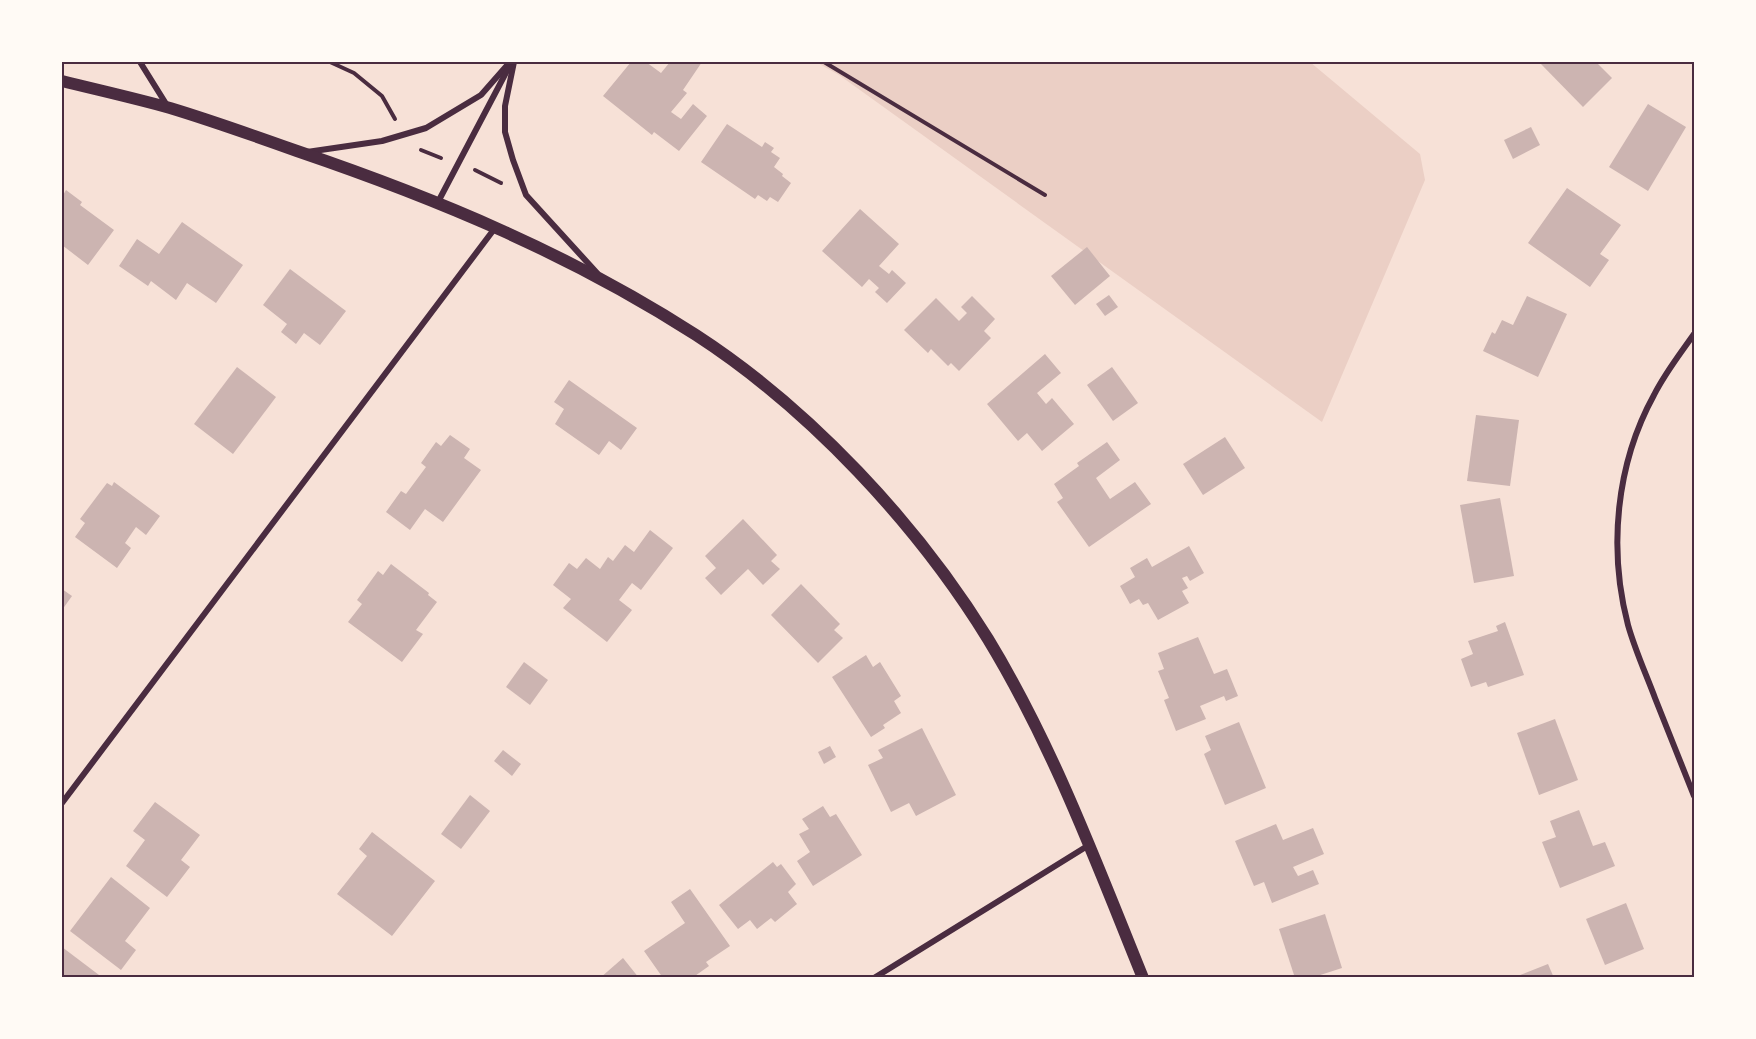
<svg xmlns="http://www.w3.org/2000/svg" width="1756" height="1039" font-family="'DM Sans',sans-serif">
<rect width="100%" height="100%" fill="#f7e1d7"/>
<path fill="#ebcfc5" d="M816 62H1310L1420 154 1425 180 1322 422 839 75Z"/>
<g fill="#ccb4b1">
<path d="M631 62H646L661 73 670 62H702L683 90 687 93 671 112 681 119 693 104 707 116 679 151 654 132 652 135 603 96Z"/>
<path d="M1542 62H1596L1612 78 1583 107 1540 63Z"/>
<path d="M1648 104 1686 127 1648 191 1609 167Z"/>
<path d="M727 124 762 147 765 142 774 148 771 152 780 158 774 167 783 174 782 176 791 183 778 202 770 197 767 201 758 195 755 199 701 162Z"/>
<path d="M1531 127 1540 145 1513 159 1504 140Z"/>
<path d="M1567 188 1621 225 1600 254 1609 260 1590 287 1528 243Z"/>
<path d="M66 190 82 202 80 205 114 230 88 265 62 245V197Z"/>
<path d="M860 209 899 244 879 266 889 274 892 270 906 283 887 303 875 292 879 288 869 279 862 287 822 251Z"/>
<path d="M182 222 243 265 216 303 187 283 176 300 151 281 148 286 119 266 137 239 159 254Z"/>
<path d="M1087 247 1110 276 1075 305 1051 276Z"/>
<path d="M290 269 346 311 320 345 304 333 296 344 281 332 287 324 263 305Z"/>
<path d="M1109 295 1118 307 1105 316 1096 304Z"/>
<path d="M972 296 995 319 984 331 991 338 959 371 951 363 948 366 931 349 928 353 904 330 936 298 959 321 967 313 961 307Z"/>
<path d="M1527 296 1567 314 1538 377 1483 351 1492 332 1495 334 1502 320 1513 325Z"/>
<path d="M1045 354 1061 373 1037 393 1046 404 1052 398 1074 424 1042 451 1027 433 1018 441 987 404Z"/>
<path d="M237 367 276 397 233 454 194 424Z"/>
<path d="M1112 367 1138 403 1113 421 1087 385Z"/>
<path d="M569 380 637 428 621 450 609 441 599 455 555 424 564 409 554 402Z"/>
<path d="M1476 415 1519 420 1510 486 1467 481Z"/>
<path d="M450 435 470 449 464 458 481 470 443 522 425 509 410 530 386 512 401 491 406 494 426 467 421 463 436 442 441 446Z"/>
<path d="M1225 437 1245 468 1203 495 1183 464Z"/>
<path d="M1107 442 1120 460 1096 478 1110 499 1135 482 1151 504 1089 547 1057 502 1063 498 1054 484 1079 466 1077 463Z"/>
<path d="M114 482 160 516 146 535 136 527 125 543 131 548 117 568 75 537 85 523 80 519 107 483 112 486Z"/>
<path d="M1500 498 1514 576 1474 583 1460 505Z"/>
<path d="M743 519 777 555 771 561 780 569 763 585 748 569 721 595 705 578 716 568 705 556Z"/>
<path d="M650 530 673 548 641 590 632 583 619 600 632 610 607 642 563 608 571 599 553 585 569 563 577 569 586 558 600 569 608 557 613 561 625 545 634 552Z"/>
<path d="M1189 546 1204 573 1190 581 1187 576 1182 578 1188 588 1182 591 1189 603 1158 620 1148 603 1143 605 1139 599 1130 604 1120 586 1135 577 1130 568 1147 558 1152 567Z"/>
<path d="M391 564 429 593 428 595 437 602 416 630 423 634 402 662 348 622 362 604 357 600 378 571 383 575Z"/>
<path d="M801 584 840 624 834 630 843 638 818 663 771 615Z"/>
<path d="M62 589 72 596 62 610Z"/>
<path d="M1505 622 1524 675 1488 687 1486 682 1471 687 1461 659 1473 654 1468 641 1498 631 1496 626Z"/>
<path d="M1198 637 1214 674 1227 669 1238 696 1226 701 1224 696 1200 706 1206 719 1176 731 1164 700 1169 698 1158 671 1164 669 1158 653Z"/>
<path d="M866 655 873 667 880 662 901 696 894 701 901 713 883 725 885 728 871 737 832 677Z"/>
<path d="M524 662 548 680 530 705 506 687Z"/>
<path d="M1555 719 1578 780 1539 795 1517 733Z"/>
<path d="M1239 722 1266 788 1225 805 1204 754 1211 750 1205 736Z"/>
<path d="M922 728 956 795 916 816 909 803 891 812 868 765 883 758 878 750Z"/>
<path d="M830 746 836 757 824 764 818 752Z"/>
<path d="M503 750 521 764 512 776 494 761Z"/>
<path d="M470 795 490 811 461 849 441 834Z"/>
<path d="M155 802 200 835 181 860 190 867 167 897 126 866 145 840 133 831Z"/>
<path d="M823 806 830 817 836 814 862 855 813 886 797 861 810 852 799 834 809 829 802 819Z"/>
<path d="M1579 810 1593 846 1605 842 1615 866 1560 888 1542 842 1556 837 1550 821Z"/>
<path d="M1276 824 1283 840 1313 828 1324 854 1293 867 1298 876 1313 870 1319 884 1272 903 1264 882 1254 886 1235 841Z"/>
<path d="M372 832 435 881 392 936 337 894 367 856 359 849Z"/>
<path d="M773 862 777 867 781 864 796 884 788 892 797 904 775 922 771 918 757 929 750 920 738 929 719 905Z"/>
<path d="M111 877 150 908 125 941 136 950 121 970 70 931Z"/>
<path d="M690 889 730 946 706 962 709 966 692 978H663L644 951 685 923 671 902Z"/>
<path d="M1626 903 1644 949 1605 965 1586 919Z"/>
<path d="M1325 914 1342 968 1311 978H1295L1279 929Z"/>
<path d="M62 947 99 975 97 978H62Z"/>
<path d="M623 958 639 978H600Z"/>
<path d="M1548 964 1554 978H1515V977Z"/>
</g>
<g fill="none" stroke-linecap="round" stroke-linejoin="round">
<g stroke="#4a2c40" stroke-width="4">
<path d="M330 62 354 73 382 96 395 119"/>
<path d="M824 62 1045 195"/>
<path d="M421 150 441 158"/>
<path d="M475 170 501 183"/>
</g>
<g stroke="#4a2c40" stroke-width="6">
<path d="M140 62 168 107"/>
<path d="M514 62 505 106V132L513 160 526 195 597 273"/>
<path d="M307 152 382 141 426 128 481 95 510 62"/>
<path d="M438 202 509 67"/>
<path d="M1694 334C1680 354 1665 373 1654 395 1616 464 1608 549 1628 625 1635 650 1646 674 1655 698 1668 731 1681 763 1694 796"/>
<path d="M62 803 495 228"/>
<path d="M874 978 1089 845"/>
</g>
<path stroke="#4a2c40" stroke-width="12" d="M62 81C98 90 134 98 170 108 213 121 255 136 297 151 438 199 570 254 696 335 810 409 917 524 988 639 1053 746 1096 862 1143 978"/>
</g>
<rect width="1756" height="1039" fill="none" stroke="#fffaf5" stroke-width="126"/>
<rect x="63" y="63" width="1630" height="913" fill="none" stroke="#4a2c40" stroke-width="2"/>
</svg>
